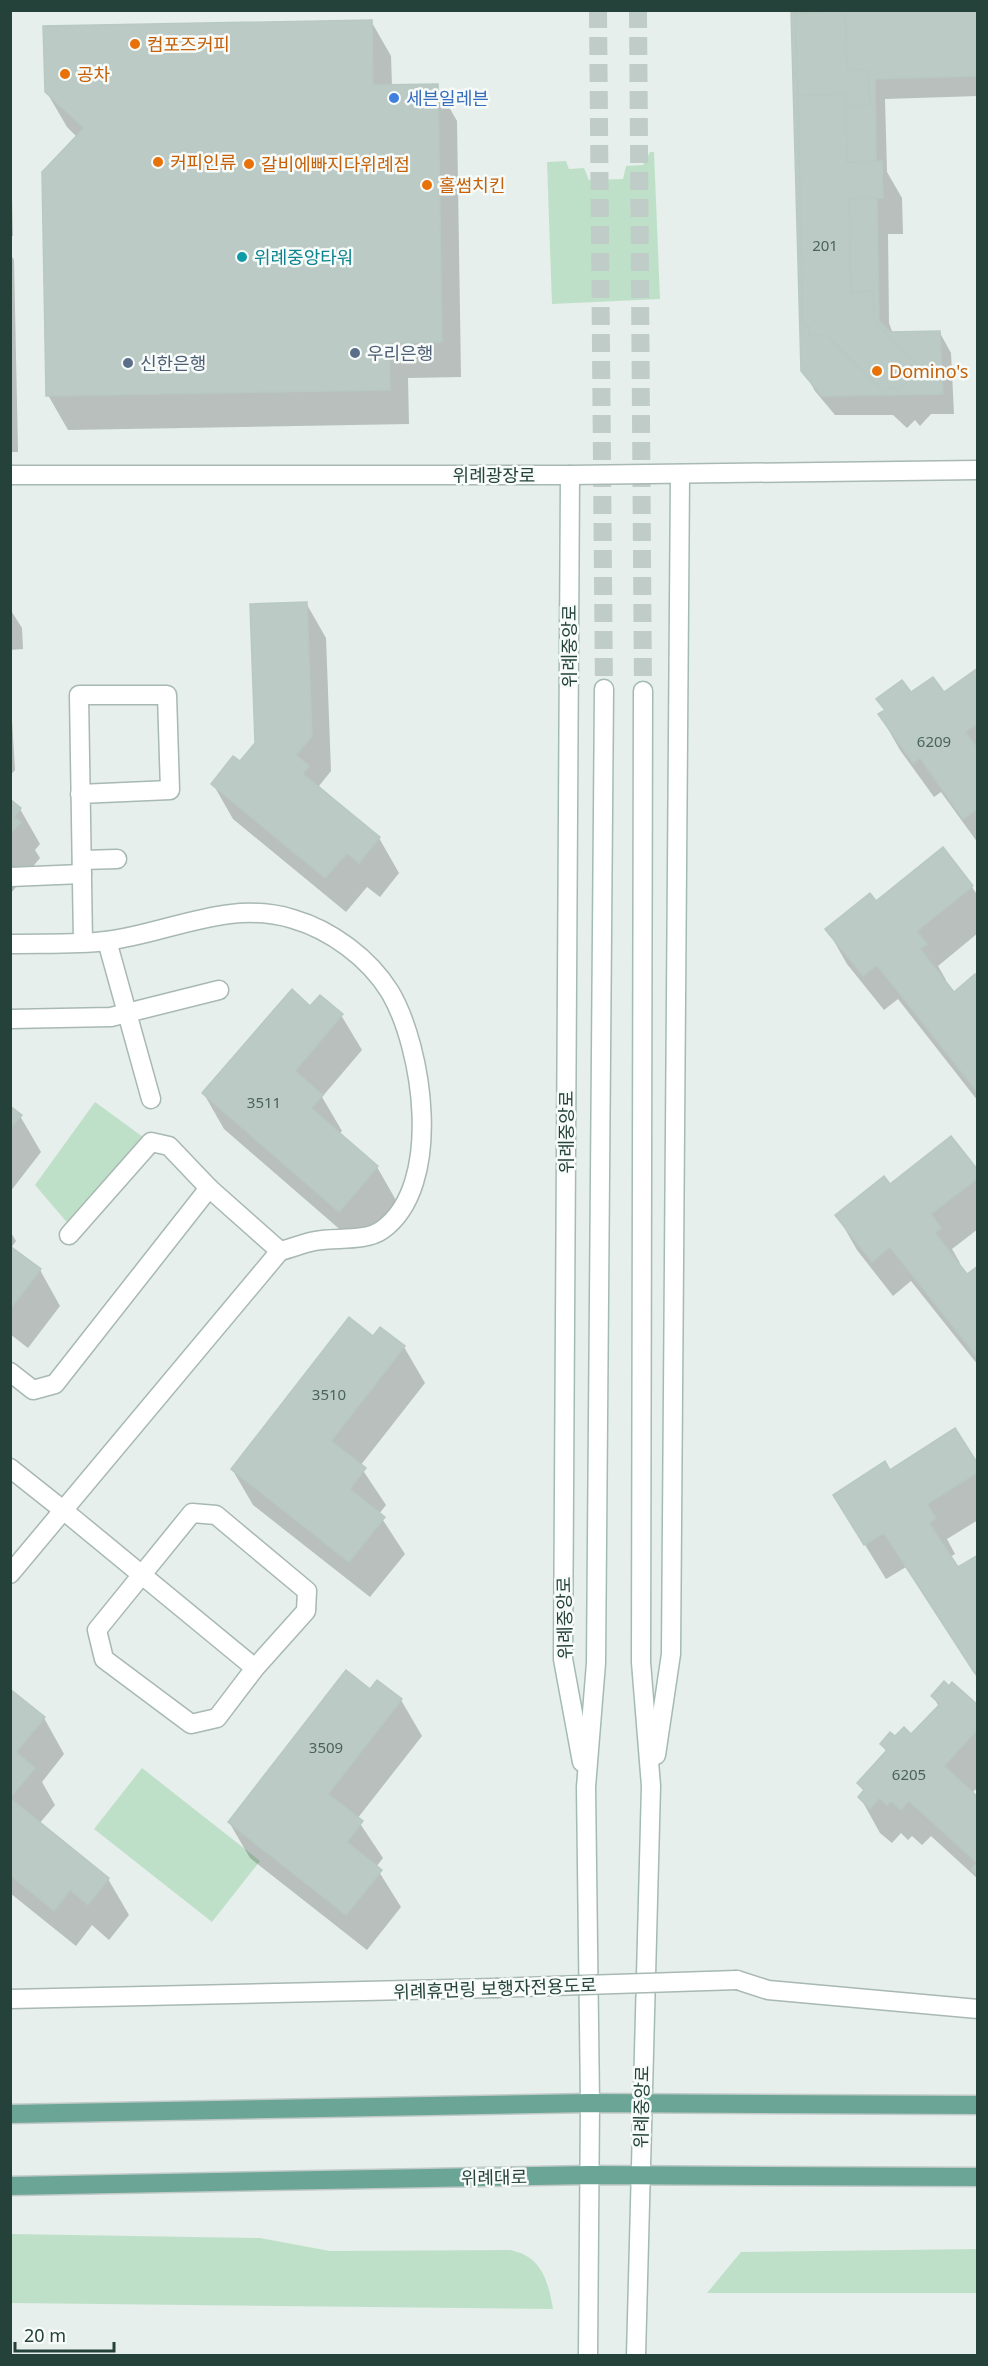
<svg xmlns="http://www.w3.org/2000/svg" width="988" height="2366" font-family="'Noto Sans','Noto Sans KR',sans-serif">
<rect width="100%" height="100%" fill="#e6efeb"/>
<g fill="#bfe0c8">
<path d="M650 152H654L660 299 552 304 547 162 566 161 569 169 584 168 589 180 623 179 626 166 643 165Z"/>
<path d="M95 1102 143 1137 71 1227 35 1185Z"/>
<path d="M142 1768 260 1861 212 1922 94 1829Z"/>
<path d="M11 2234 260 2238 330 2251 510 2250C542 2256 548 2281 553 2309L11 2303Z"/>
<path d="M977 2249V2293H707L741 2252Z"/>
</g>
<g fill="#0003">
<path d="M793 10H978V96L885 99 887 172 902 198 903 234H888L889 323 893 334 940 333 951 353 954 414H931L920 426 915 420 907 428 893 415H835L815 391 803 370Z"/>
<path d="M371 21 391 56 392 86H437L457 121 461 377 408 378 409 424 68 430 48 395 77 137 67 127 46 91Z"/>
<path d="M10 122 13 236H10Z"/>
<path d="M10 253 14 260 18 452H10Z"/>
<path d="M306 603 326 638 331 771 319 786 379 838 399 873 380 897 367 887 346 912 233 819 213 784 241 764 257 743Z"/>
<path d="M10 609 22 628 23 649 10 650Z"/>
<path d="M978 670V843L941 792 934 797 900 750 880 715 885 711 878 699 911 694 944 695Z"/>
<path d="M10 686 15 770 10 776Z"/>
<path d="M10 801 20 809 40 844 35 850 40 858 11 893Z"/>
<path d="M972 887 978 896V933L938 966 946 980 944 981 953 994 978 979V1101L898 999 884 1010 847 964 827 929 876 903Z"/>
<path d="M310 1008 341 1015 362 1050 322 1097 342 1131 339 1134 377 1167 397 1202 359 1246 224 1129 204 1094Z"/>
<path d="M10 1108 20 1116 41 1152 10 1192Z"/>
<path d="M978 1172V1229L952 1249 960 1263 958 1265 967 1276 978 1268V1365L911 1281 893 1296 857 1250 837 1215 890 1186Z"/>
<path d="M10 1231 16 1241 11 1248 40 1270 60 1306 28 1348 10 1334Z"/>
<path d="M380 1329 404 1347 425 1383 360 1466 386 1505 379 1514 405 1554 370 1597 253 1505 232 1469Z"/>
<path d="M978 1466V1520L947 1539 955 1554 950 1557 958 1569 978 1556V1679L906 1567 886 1579 835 1496 890 1472Z"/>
<path d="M377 1682 401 1700 422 1736 357 1819 383 1858 376 1867 401 1907 367 1950 250 1858 229 1822Z"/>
<path d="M10 1691 44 1718 64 1754 42 1782 55 1805 39 1824 108 1879 129 1915 109 1940 92 1925 76 1946 10 1893Z"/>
<path d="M933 1696 978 1707V1787L972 1793 978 1799V1879L931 1836 922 1845 912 1836 908 1840 901 1833 892 1843 880 1833 860 1797 864 1792 859 1783 887 1753 882 1744 911 1736 939 1707Z"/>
</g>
<g fill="#bbcac4" stroke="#b8c9c2" stroke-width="1.5">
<path d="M791 10H978V76L875 79 879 320 890 332 940 331 943 394 822 396 801 371Z"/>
<path d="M845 11 847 71 868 69 870 105 846 106V94L798 96 795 13Z"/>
<path d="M372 20 373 85 438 84 442 342 389 343 390 390 46 396 42 172 84 128 45 92 43 26Z"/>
<path d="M846 94 847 162 882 161 883 198 849 199 851 292 873 291 874 321 921 368 898 391 893 385 885 393 826 335 809 336V326L803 327 798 96Z"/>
<path d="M307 602 312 736 296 755 309 766 303 774 380 837 359 863 347 853 325 878 211 784 233 756 240 761 255 743 250 604Z"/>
<path d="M978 668V723L965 732 978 749V808L963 819 920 758 913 763 878 714 885 710 876 699 902 680 911 692 933 677 944 692Z"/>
<path d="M10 799 21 808 14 817 21 822 10 834Z"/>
<path d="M943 847 973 886 917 931 927 944 920 949 954 992 975 974 978 976V1093L877 965 863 976 825 929 870 893 876 901Z"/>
<path d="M292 989 310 1006 320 995 343 1014 295 1071 323 1095 311 1108 378 1166 339 1212 202 1093Z"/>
<path d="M10 1106 22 1115 10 1129Z"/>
<path d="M951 1136 978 1170V1178L931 1214 941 1228 935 1233 967 1274 978 1266V1358L890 1247 872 1262 835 1215 884 1176 890 1184Z"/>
<path d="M10 1246 41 1269 10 1309Z"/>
<path d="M349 1317 373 1336 380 1327 405 1346 331 1441 366 1468 350 1489 385 1517 349 1562 231 1469Z"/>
<path d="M955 1428 978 1464V1472L927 1504 936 1518 929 1523 958 1567 978 1555V1670L974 1672 884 1533 864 1545 833 1495 885 1461 890 1470Z"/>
<path d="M346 1670 370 1689 377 1680 402 1699 328 1794 363 1821 347 1842 382 1870 346 1915 228 1822Z"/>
<path d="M944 1681 949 1686 952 1682 978 1705V1729L944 1766 978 1797V1875L971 1869 977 1863 909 1801 901 1810 891 1801 887 1805 879 1798 870 1809 858 1797 864 1790 857 1783 887 1750 880 1744 890 1732 895 1736 904 1727 911 1734 940 1704 931 1696Z"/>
<path d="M10 1689 45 1717 16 1752 35 1768 10 1798Z"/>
<path d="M10 1798 109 1878 88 1905 70 1890 54 1911 10 1875Z"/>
</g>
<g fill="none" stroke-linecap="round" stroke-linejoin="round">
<g stroke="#bfccc8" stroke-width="18" stroke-dasharray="18 9" stroke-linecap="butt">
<path d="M598 10 604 689"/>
<path d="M638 10 643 691"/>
</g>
<g stroke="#a8b8b2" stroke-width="21">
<g id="service">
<path d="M80 794 170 790 167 695H79L83 942"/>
<path d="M82 860 117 859"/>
<path d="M10 877 82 874"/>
<path d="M107 941 151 1099"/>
<path d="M10 1019 111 1017 219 990"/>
<path d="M69 1235 151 1142 169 1146 209 1188"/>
<path d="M10 1372 33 1390 55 1384 209 1188 280 1251"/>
<path d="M63 1510 255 1668 217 1718 191 1724 104 1659 97 1630 192 1513 216 1515 307 1591 306 1611 255 1668"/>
</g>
</g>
<g stroke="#a8b8b2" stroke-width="21">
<g id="pedestrian">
<path d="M737 1980 768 1990 978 2009"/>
<path d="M10 1999 496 1988"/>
</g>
</g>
<g stroke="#a8b8b2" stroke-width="21">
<g id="minor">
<path d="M10 944C42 943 75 945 106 941 170 933 228 899 293 919 331 930 369 958 390 992 423 1048 444 1186 382 1230 365 1242 336 1237 315 1241 304 1243 292 1248 280 1251L10 1574"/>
<path d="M10 1468 63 1510"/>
</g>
</g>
<g stroke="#a8b8b2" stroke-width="21">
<path id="tertiary" d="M10 475H570L978 470"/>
</g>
<g stroke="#a4bbb3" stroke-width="21">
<g id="secondary">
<path d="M570 475 563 1659 582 1762"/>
<path d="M656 1755 671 1654 680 474"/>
<path d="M588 2356 590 2103 586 1787 596 1663 604 689"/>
<path d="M636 2356 651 1786 641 1662 643 691"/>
</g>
</g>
<g stroke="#c2cac8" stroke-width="21">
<g id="primary">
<path d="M10 2114 590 2103 978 2105"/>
<path d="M10 2186 589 2175 978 2177"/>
</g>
</g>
<use href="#service" stroke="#fff" stroke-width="18"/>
<use href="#pedestrian" stroke="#fff" stroke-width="18"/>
<use href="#minor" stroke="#fff" stroke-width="18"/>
<use href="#tertiary" stroke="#fff" stroke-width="18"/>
<use href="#secondary" stroke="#fff" stroke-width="18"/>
<use href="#primary" stroke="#6aa596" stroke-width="18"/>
<g stroke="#a8b8b2" stroke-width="21" stroke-linecap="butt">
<path id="pedestrian-bridge" d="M496 1988 737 1980"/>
</g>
<use href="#pedestrian-bridge" stroke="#fff" stroke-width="18"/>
</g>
<g fill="#e8710a" stroke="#f7fbf9" stroke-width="2">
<circle cx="135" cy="44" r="6"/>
<circle cx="65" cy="74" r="6"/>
<circle cx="158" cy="162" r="6"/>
<circle cx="249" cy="164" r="6"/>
<circle cx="427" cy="185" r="6"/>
<circle cx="877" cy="371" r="6"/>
</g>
<circle fill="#3f7fe0" stroke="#f7fbf9" stroke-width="2" cx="394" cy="98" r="6"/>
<circle fill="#0f9aa8" stroke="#f7fbf9" stroke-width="2" cx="242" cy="257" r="6"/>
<g fill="#5c6f8a" stroke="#f7fbf9" stroke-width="2">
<circle cx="355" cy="353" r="6"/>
<circle cx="128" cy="363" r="6"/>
</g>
<g text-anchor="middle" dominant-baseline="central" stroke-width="5" stroke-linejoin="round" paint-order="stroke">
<g font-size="15" fill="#4a645c">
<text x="825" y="245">201</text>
<text x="934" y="741">6209</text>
<text x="264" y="1102">3511</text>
<text x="329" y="1394">3510</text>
<text x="326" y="1747">3509</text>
<text x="909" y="1774">6205</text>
</g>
<g font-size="18" fill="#c56008" stroke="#f7fbf9" text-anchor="start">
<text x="147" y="44">컴포즈커피</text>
<text x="77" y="74">공차</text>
<text x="170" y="162">커피인류</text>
<text x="261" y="164">갈비에빠지다위례점</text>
<text x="439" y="185">홀썸치킨</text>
<text x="889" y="371">Domino's</text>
</g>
<g font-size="18" fill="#366cbe" stroke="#f7fbf9" text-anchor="start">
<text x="406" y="98">세븐일레븐</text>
</g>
<g font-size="18" fill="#0d838f" stroke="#f7fbf9" text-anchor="start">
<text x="254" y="257">위례중앙타워</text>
</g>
<g font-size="18" fill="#4e5e75" stroke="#f7fbf9" text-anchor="start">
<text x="367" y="353">우리은행</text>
<text x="140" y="363">신한은행</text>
</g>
<g font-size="18" fill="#24423a" stroke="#f7fbf9">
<text x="494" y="475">위례광장로</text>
<text transform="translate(569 646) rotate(-90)">위례중앙로</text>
<text transform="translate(566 1132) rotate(-90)">위례중앙로</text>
<text transform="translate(564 1618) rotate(-91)">위례중앙로</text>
<text transform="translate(495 1988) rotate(-2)">위례휴먼링 보행자전용도로</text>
<text transform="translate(641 2107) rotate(-89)">위례중앙로</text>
<text transform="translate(494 2177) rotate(-1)">위례대로</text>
</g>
</g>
<rect width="988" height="2366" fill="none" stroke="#24423a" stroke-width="24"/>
<path d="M15 2342v9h99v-9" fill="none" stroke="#24423a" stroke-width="3"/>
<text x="24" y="2342" font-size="18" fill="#24423a" stroke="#f7fbf9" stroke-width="4.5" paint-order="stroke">20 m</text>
</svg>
